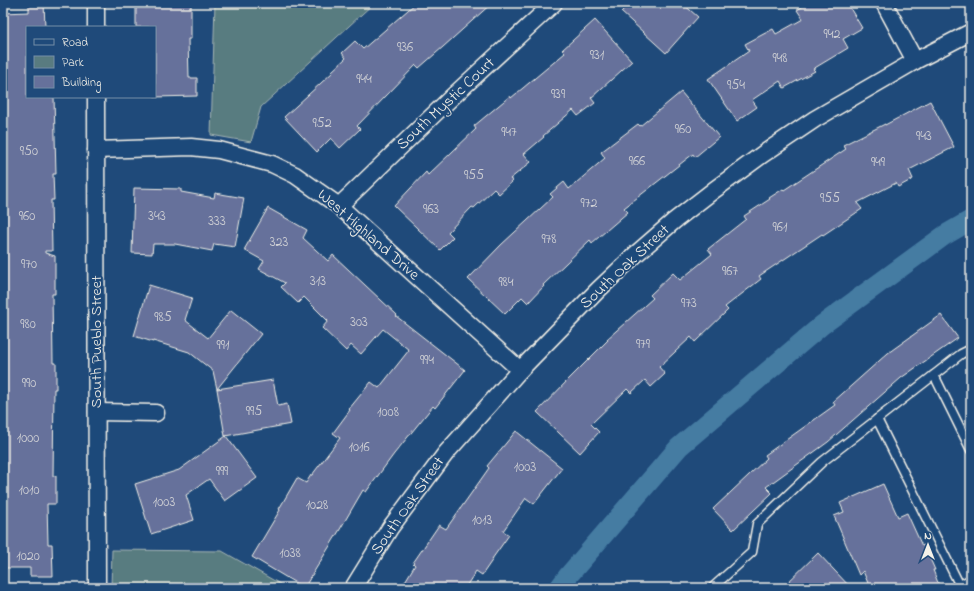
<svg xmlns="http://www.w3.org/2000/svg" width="974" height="591" font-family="'Indie Flower',sans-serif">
<rect width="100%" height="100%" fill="#1f4a7a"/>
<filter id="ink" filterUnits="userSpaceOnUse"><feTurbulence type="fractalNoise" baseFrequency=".025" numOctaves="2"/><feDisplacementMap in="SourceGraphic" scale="8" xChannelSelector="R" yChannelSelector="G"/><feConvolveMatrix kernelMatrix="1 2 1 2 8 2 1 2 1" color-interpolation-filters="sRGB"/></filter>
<g filter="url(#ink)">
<g fill="#597b80" stroke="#a6b6b4">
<path d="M215 3H374L261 107 251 142 211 135Z"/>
<path d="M112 550 222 551 287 588H111Z"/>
</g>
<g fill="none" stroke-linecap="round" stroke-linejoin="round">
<path stroke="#457ba2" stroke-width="20" d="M559 588 568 576 679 447 822 325 945 235 971 220"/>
</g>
<g fill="#66719b" stroke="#f4f1e8">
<path d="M29 3H44L45 27H27V97H54L56 174H53L54 200H51L52 251H45V253L55 256V294H52L53 363H56V389H54L53 476H56V504H47L48 544H52L53 576H30V568H4L3 535V13L29 12Z"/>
<path d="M136 3H191V39H188L189 78H197V96L155 97V27H136Z"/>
<path d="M416 3H492L443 47 419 68 416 65 357 126 360 129 340 148 331 138 317 152 284 117 333 72 332 71 346 58 342 53 355 41 363 49Z"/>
<path d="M630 3H682L698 17 666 53 621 12Z"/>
<path d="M809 3H847L862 28 843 39 848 48 813 69 815 71 784 88 780 81 752 100 757 107 737 121 708 79 749 51 745 44 773 29 776 34 803 19 797 10Z"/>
<path d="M595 20 632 61 591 98 595 103 578 116 573 110 543 136 544 137 524 154 531 162 510 179 513 181 499 194 494 189 474 208 472 207 448 232 453 237 440 250 394 206 426 172 428 175 476 129 474 126 510 96 511 98 565 53 562 50Z"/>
<path d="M681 92 719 137 695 157 693 154 624 208 628 212 592 243 590 240 543 285 544 286 528 303 522 297 505 314 468 279 501 245 553 197 550 194 564 182 569 189 605 158 601 152 638 124 640 126Z"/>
<path d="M930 101 954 147 909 170 913 179 898 187 896 183 857 203 862 209 823 235 822 234 759 276 761 279 725 307 728 310 695 342 691 337 659 367 665 374 651 387 645 380 631 393 627 389 591 424 599 432 580 453 537 412 569 379 608 340 607 339 653 298 650 295 673 273 680 280 712 254 708 249 746 219 744 216 770 199 769 198 783 189 784 190 846 149 843 145 885 124V125Z"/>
<path d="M134 188 181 189V192L214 198 215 193 244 198 235 247 214 244 212 251 175 244H153L152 254 132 253Z"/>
<path d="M268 208 307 230 303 238 328 261 333 255 397 315 396 316 465 370 435 408 433 406 394 454 366 492 363 490 339 531 304 588 252 557 280 510 279 509 297 478 306 483 311 475H312L340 438 333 433 350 410 349 409 371 382 379 388 409 350 383 329 361 354 351 345 346 351 322 328 328 321 304 297 298 303 281 287 285 283 259 269 264 261 244 250Z"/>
<path d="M149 285 192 298 185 320 208 338 231 310 261 334 217 389 213 371 189 352 153 341V342L134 336Z"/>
<path d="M941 315 958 338 901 378 828 442 766 487 772 493 733 530 713 509 767 458 765 455 835 405 833 402 888 353Z"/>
<path d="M273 380 278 406 287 404 291 424 225 436 217 389Z"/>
<path d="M516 431 562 468 534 504 526 498 503 531 509 535 492 559H493L482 575 476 571 465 588H401L415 565 413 563 439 525 446 529 489 468 487 466Z"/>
<path d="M226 436 257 478 225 501 209 479 186 495 194 520 151 534 135 484 179 470Z"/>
<path d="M883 484 898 517 907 513 922 546 924 545 935 570H933L940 588H870L863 571 859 575 834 516 844 512 840 503Z"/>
<path d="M818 553 851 588H782Z"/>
</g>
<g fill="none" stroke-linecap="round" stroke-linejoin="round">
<g stroke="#f4f1e8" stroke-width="11">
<g id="lane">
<path d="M934 375 971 450"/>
<path d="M877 419 961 588"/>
<path d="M960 585 971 579"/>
<path d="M712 588 752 552 757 524 822 462 961 354 971 349"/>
</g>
</g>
<g stroke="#f4f1e8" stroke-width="19">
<g id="street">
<path d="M96 3V27"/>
<path d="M884 3 915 61"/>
<path d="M96 97 97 588"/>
<path d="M96 150 191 147 219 150 272 164 295 175 339 206 520 370"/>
<path d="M339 206 451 98 554 3"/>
<path d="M97 412 156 413"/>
<path d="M353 588 390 528 446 453 520 370 598 290 636 254 674 221 714 190 763 154 815 119 915 61 971 32"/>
</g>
</g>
<use href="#lane" stroke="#1f4a7a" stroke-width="8"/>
<use href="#street" stroke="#1f4a7a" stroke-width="16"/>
</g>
</g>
<g text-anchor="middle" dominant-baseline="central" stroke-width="3.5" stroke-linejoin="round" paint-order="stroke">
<g font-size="14" fill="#d0d1d5">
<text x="832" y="34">942</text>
<text x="405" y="47">936</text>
<text x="597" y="55">931</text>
<text x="780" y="58">948</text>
<text x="364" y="79">944</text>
<text x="736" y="85">954</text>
<text x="558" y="94">939</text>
<text x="322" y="123">952</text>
<text x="683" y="129">960</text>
<text x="509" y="132">947</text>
<text x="924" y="136">943</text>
<text x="29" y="151">950</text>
<text x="637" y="161">966</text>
<text x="878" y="162">949</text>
<text x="474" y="175">955</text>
<text x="830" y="198">955</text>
<text x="589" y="203">972</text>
<text x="431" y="209">963</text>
<text x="27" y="216">960</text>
<text x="157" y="216">343</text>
<text x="217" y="221">333</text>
<text x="780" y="227">961</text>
<text x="549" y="239">978</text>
<text x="279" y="242">323</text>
<text x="29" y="264">970</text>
<text x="730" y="271">967</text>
<text x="318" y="281">313</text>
<text x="506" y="282">984</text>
<text x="689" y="303">973</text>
<text x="163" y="317">985</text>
<text x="359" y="322">303</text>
<text x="28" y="324">980</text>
<text x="643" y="344">979</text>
<text x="223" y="345">991</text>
<text x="427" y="360">994</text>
<text x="29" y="383">990</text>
<text x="254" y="411">995</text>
<text x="388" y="412">1008</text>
<text x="28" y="438">1000</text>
<text x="359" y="447">1016</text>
<text x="525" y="467">1003</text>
<text x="222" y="471">999</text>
<text x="29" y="490">1010</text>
<text x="164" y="502">1003</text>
<text x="317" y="505">1028</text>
<text x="482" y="520">1013</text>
<text x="290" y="553">1038</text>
<text x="28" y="556">1020</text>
</g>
<g font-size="16" fill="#f4f1e8" stroke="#1f4a7a">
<text transform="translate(446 104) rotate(-43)">South Mystic Court</text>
<text transform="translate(368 235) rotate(41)">West Highland Drive</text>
<text transform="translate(625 267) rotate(-43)">South Oak Street</text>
<text transform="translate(97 342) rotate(-90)">South Pueblo Street</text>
<text transform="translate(408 506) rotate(-55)">South Oak Street</text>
</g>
</g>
<rect width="974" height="591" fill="none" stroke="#1f4a7a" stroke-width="16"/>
<rect x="8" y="8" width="958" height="575" fill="none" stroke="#f4f1e8" stroke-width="1.5" filter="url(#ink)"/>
<rect x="26" y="26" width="130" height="72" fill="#1f4a7a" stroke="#748da6"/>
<rect x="34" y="39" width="20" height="6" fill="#1f4a7a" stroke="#748da6"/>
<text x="62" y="46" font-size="12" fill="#f4f1e8">Road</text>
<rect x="34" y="56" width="20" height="12" fill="#597b80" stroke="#748da6"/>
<text x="62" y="66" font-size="12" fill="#f4f1e8">Park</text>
<rect x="34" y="76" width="20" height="12" fill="#66719b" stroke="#748da6"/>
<text x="62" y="86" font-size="12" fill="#f4f1e8">Building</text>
<g transform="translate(928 545)" stroke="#1f4a7a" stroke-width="3" paint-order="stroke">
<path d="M0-3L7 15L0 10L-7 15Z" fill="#f4f1e8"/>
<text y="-6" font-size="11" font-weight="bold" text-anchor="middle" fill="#f4f1e8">N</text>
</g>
</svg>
